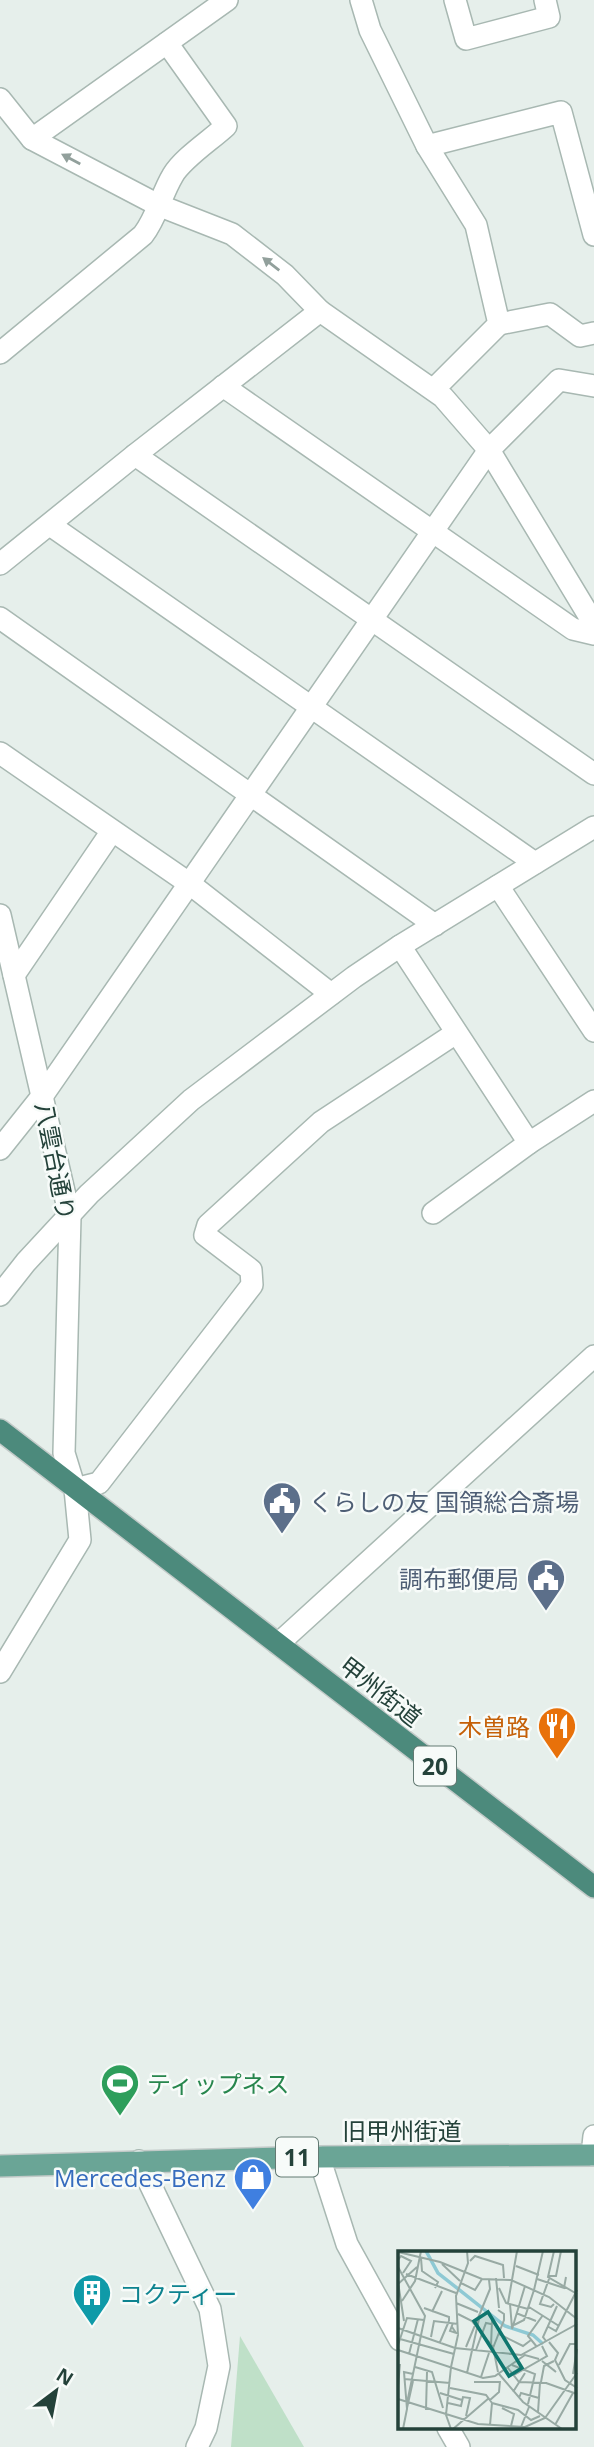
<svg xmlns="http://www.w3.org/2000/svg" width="594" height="2447" font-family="'Open Sans','Noto Sans JP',sans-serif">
<rect width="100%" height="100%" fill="#e6efeb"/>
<path fill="#bfe0c8" d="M240 2336 304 2447H231Z"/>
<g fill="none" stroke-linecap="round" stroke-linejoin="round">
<g stroke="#a8b8b2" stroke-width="24">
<g id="minor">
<path d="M361 0 370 30 427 146 476 225 499 324 434 389"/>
<path d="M455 0 466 39 549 17 545 0"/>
<path d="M0 99 32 139 158 205 232 234 285 275 320 311"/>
<path d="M32 139 227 0"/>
<path d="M427 146 561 112 594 235"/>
<path d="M499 324 550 314 580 336 594 333"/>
<path d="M0 353 143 235C157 217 161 195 173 175 183 158 211 140 226 126L167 43"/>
<path d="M223 386 573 629 594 634"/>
<path d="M135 455 594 774"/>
<path d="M50 525 535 863"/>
<path d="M0 564 135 455 320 311 443 397 489 450 594 624"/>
<path d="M0 618 435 925"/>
<path d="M0 753 190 884 331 994"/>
<path d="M498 886 594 1031"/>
<path d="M0 915 70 1217 64 1453 75 1489 99 1483 252 1285 251 1270 205 1235 208 1225 321 1122 456 1033"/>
<path d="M400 946 529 1143"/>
<path d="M14 975 112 831"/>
<path d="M0 1149 43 1095 489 450 559 380 594 386"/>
<path d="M433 1213 529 1143 594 1101"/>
<path d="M0 1295 26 1262 89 1194 191 1100 354 977 400 946 594 827"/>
<path d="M278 1644 594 1356"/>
<path d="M592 2155 594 2136"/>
<path d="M319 2157 347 2244 400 2340"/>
<path d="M448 2428 459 2447"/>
</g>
</g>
<g stroke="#a8b8b2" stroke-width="24">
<g id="tertiary">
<path d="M0 1672 80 1540 75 1489"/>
<path d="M139 2161 210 2309 219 2366 206 2428 197 2447"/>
</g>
</g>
<g stroke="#c2cac8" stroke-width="24">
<path id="primary" d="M0 2166 319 2157 594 2155"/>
</g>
<g stroke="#c2cac8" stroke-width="24">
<path id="trunk" d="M0 1430 594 1887"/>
</g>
<use href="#minor" stroke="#fff" stroke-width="21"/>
<use href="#tertiary" stroke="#fff" stroke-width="21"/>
<use href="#primary" stroke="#6aa596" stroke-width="21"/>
<use href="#trunk" stroke="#4c8a7c" stroke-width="21"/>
</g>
<defs><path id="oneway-solid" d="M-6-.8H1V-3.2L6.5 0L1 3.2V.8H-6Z" transform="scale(1.75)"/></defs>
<g fill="#92a09c">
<use href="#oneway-solid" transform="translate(71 159) rotate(-152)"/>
<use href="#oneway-solid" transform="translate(271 264) rotate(-142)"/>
</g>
<defs>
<g id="civic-pin" transform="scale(2.0125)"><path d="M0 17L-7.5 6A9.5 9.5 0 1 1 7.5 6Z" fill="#5c6f8a" stroke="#f7fbf9"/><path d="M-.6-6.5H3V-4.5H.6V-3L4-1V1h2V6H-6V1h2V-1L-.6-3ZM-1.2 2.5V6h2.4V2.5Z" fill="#fff"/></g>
<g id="restaurant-pin" transform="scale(2.0125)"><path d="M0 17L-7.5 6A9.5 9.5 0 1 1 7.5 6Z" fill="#e8710a" stroke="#f7fbf9"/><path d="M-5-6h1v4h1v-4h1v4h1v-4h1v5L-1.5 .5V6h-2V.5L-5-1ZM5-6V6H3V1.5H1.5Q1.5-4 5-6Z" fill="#fff"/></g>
<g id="stadium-pin" transform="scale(2.0125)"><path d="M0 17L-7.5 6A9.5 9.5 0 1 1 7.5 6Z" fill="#2e9e5b" stroke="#f7fbf9"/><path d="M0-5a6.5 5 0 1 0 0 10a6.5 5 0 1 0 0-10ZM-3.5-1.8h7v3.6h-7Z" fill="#fff"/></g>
<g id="shop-pin" transform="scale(2.0125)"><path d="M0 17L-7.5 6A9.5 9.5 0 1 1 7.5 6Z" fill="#3f7fe0" stroke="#f7fbf9"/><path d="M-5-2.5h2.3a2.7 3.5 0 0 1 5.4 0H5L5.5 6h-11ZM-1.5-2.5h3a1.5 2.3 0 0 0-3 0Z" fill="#fff"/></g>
<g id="building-pin" transform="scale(2.0125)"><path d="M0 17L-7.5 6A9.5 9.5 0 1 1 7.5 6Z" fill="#0f9aa8" stroke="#f7fbf9"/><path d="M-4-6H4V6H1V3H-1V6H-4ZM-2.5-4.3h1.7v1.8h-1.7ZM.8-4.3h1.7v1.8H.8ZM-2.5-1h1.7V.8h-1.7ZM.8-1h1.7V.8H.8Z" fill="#fff"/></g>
</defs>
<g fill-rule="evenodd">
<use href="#civic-pin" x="282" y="1501"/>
<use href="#civic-pin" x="546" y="1578"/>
<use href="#restaurant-pin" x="557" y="1726"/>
<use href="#stadium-pin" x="120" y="2083"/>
<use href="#shop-pin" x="253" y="2177"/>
<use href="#building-pin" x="92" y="2293"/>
</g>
<g text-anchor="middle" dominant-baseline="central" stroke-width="5" stroke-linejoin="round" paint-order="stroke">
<g fill="#f7fbf9" stroke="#637a73" stroke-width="2">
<rect x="414" y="1746.5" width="42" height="39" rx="5"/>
<rect x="276" y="2137.5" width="42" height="39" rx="5"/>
</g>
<g font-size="23" font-weight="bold" fill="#24423a">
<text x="435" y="1766">20</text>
<text x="297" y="2157">11</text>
</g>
<g font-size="24" fill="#24423a" stroke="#f7fbf9">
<text transform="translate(56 1161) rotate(79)">八雲台通り</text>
<text transform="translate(381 1691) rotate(38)">甲州街道</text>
<text x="402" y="2130">旧甲州街道</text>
</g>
<g font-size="24" fill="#4e5e75" stroke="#f7fbf9" text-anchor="start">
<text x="309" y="1501">くらしの友 国領総合斎場</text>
<text x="519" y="1578" text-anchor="end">調布郵便局</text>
</g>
<g font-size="24" fill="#c56008" stroke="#f7fbf9" text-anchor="end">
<text x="530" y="1726">木曽路</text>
</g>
<g font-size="24" fill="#27864d" stroke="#f7fbf9" text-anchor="start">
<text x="147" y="2083">ティップネス</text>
</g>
<g font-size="24" fill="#366cbe" stroke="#f7fbf9" text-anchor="end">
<text x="226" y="2177">Mercedes-Benz</text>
</g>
<g font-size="24" fill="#0d838f" stroke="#f7fbf9" text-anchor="start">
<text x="119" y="2293">コクティー</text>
</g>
</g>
<g transform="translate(398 2251)">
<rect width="178" height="178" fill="#e6efeb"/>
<path fill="none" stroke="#8ec9d4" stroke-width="3.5" d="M28 0 40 22 107 75 135 84 145 93"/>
<path fill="none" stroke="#98aaa4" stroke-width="2" d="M156 0 150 26 179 43M0 1 42 11 84 28 113 29 151 46 179 68M23 7 24 20 40 31 37 37M0 9 3 5 13 10 5 22M72 10 77 5 105 14 106 27M44 13 62 30M118 15 141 24M0 16 27 65 9 152M8 23 58 42M151 25H158L163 0M98 27 101 57M139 28 166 37 168 26M151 28 142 53 153 56 156 53M0 31 6 70M63 32 77 39 84 28M0 33 19 16M101 37 108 52 130 58M136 39 145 0M4 50 17 30 23 0M58 52 80 61M110 52 119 0M112 53 114 77M131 56 161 75M26 57 51 66V70M34 61 44 40M118 62 138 70M60 63 74 70 95 96 100 121M116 74 126 69 136 39M149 75 158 80 179 39M54 76 58 82 52 80 55 72M0 77 57 97 123 104 179 73M114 78 127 35M101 83 125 95 133 89M33 86 36 70 60 73M2 88 56 103M148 90 145 86 159 55M42 91 51 70M151 91 160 102 157 109 167 129 179 137M0 94 9 67 26 69M93 95 94 70 99 76M68 96 92 38 91 29M139 96 130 85 145 64M95 97 106 69V63L100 59M0 99 85 127 97 125 127 104 141 108M78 99 88 72 93 73M11 103 20 68M114 114 137 123 130 153M161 114 172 93H179M17 116 34 121 45 157M53 116 60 84 58 45 70 12 69 0M110 117 121 131 149 132M157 120 144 110 158 121M69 122 81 68M101 123 125 151 164 178M175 123 179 98M116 124 149 105 144 95M83 126 91 102M6 128 52 132M76 131H102M143 131 146 115 156 110M148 132 179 143M0 135 2 113M52 137 88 144 94 152 92 174M115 141 127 122M42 142 64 149M121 147 123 142 141 147M0 148 80 173 127 176 147 167 179 122M92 149 101 141 102 130M50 152 63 155 65 146 72 147 68 165M94 152 120 159 133 169 142 165M9 157 15 130M104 157 116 163 113 175M28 159 29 121M140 161 142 132M157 174 175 142M123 176 131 156M5 178 9 158 6 121 15 123M53 178 48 164 53 116M55 178 91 147"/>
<path fill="#0f766e" fill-opacity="0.15" stroke="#0f766e" stroke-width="3.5" d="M90 61 124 117 111 125 76 70Z"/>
<rect width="178" height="178" fill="none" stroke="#24423a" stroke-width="3.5"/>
</g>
<g transform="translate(56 2391) rotate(32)" stroke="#f7fbf9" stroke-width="5" paint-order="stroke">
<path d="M0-5L12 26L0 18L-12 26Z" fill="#24423a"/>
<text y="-10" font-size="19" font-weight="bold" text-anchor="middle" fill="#24423a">N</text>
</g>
</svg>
